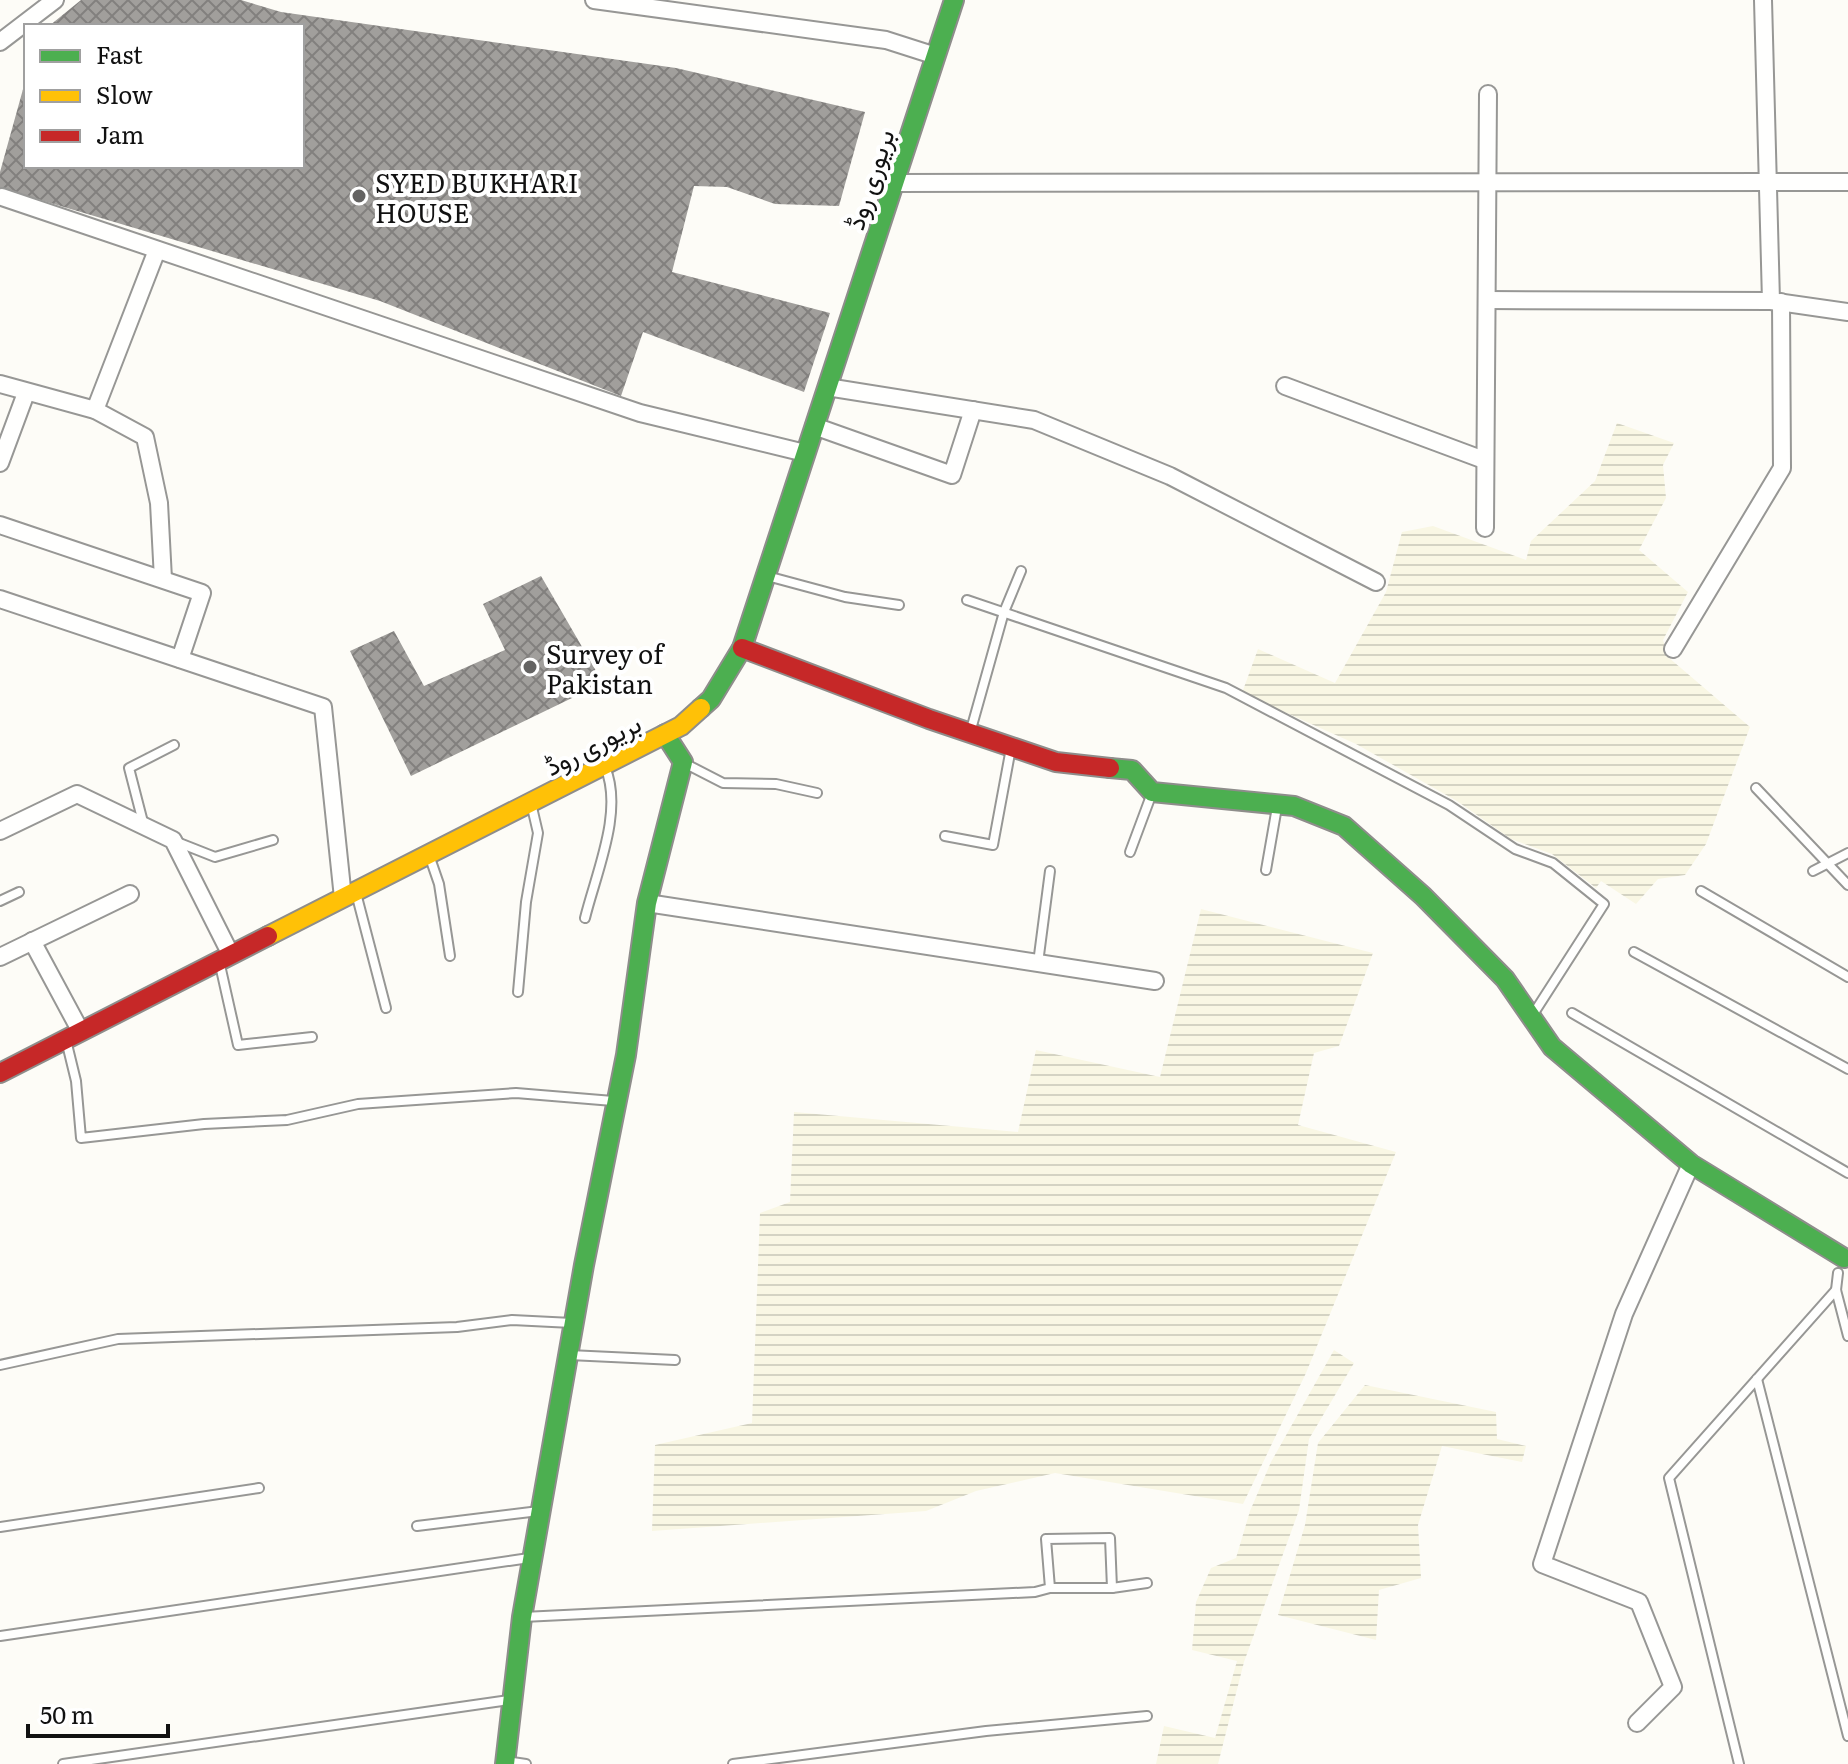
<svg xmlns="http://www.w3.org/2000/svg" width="1848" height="1764" font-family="Literata,Vazirmatn,serif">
<defs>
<pattern id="farmland-rules" width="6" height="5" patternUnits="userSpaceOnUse" patternTransform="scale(2)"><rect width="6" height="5" fill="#f9f7e4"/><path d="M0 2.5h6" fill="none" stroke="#d4d3c3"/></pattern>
<pattern id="building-cross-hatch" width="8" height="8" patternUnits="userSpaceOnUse" patternTransform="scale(2)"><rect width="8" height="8" fill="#a19f9c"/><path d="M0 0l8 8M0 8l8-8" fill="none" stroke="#82807e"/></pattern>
</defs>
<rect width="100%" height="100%" fill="#fdfcf7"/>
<g fill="url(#farmland-rules)">
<path d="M1617 423 1674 443 1663 465 1666 498 1639 550 1688 592 1663 640 1668 657 1750 727 1706 844 1685 875 1658 879 1636 904 1601 881 1596 888 1552 854 1511 839 1457 801 1356 744 1242 693 1258 649 1335 683 1386 592 1402 532 1433 526 1526 560 1531 541 1595 481Z"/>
<path d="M1201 909 1373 953 1339 1046 1314 1053 1298 1125 1396 1152 1306 1373 1243 1504 1055 1473 976 1491 926 1511 652 1531 655 1445 752 1423 760 1213 790 1202 794 1112 1018 1132 1036 1050 1160 1077Z"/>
<path d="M1334 1350 1354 1363 1309 1439 1299 1510 1244 1662 1218 1764H1156L1164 1726 1215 1738 1237 1661 1192 1650 1196 1602 1211 1568 1236 1558 1250 1511 1271 1462Z"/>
<path d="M1365 1385 1496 1412 1497 1439 1526 1446 1522 1462 1442 1446 1418 1525 1421 1578 1379 1590 1376 1640 1278 1615 1305 1525 1318 1443Z"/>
</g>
<g fill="url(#building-cross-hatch)">
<path d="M81 0H241L281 12 676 68 865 112 839 206 775 204 727 187 694 186 672 272 830 313 804 392 643 332 621 396 380 301 0 188V172L25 82 26 166H302V26H49Z"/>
<path d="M541 576 603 683 411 776 350 651 394 631 424 686 505 650 483 604Z"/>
</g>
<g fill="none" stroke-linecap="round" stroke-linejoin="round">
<g stroke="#979795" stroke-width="12">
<g id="lane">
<path d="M767 576 845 597 899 605"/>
<path d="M967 600 1226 688 1449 805 1515 849 1553 863 1604 904 1532 1016"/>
<path d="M970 733 1004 612 1021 571"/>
<path d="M684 763 723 783 776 784 817 793"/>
<path d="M1756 788 1848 885"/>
<path d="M144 826 129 768 174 745"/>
<path d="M945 836 993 845 1011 748"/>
<path d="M177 842 215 857 273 840"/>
<path d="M1130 852 1152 793"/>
<path d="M429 855 439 884 450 956"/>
<path d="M1266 870 1277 807"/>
<path d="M1813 871 1848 853"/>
<path d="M1701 891 1848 977"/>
<path d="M356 893 386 1008"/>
<path d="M0 901 19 892"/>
<path d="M585 918C596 873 624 811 605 767"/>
<path d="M1634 952 1848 1069"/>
<path d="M1038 963 1050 871"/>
<path d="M220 965 238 1045 312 1037"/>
<path d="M518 992 526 902 538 833 531 803"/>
<path d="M1572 1013 1848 1173"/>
<path d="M66 1040 76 1081 81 1138 204 1124 287 1120 358 1104 516 1093 613 1101"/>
<path d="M1838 1273 1836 1290 1848 1336"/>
<path d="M569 1355 675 1360"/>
<path d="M0 1365 118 1339 457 1327 512 1320 572 1323"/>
<path d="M1757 1379 1848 1736"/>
<path d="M417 1526 539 1511"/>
<path d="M0 1527 259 1488"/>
<path d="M1112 1588 1147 1583"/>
<path d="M523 1617 1035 1592 1050 1588 1046 1539 1110 1538 1112 1588H1050"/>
<path d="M0 1636 529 1558"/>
<path d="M506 1761 526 1764"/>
<path d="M63 1764 509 1700"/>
<path d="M733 1764 986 1731 1147 1716"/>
<path d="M1739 1764 1669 1478 1836 1290"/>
</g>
</g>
<g stroke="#979795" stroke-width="20">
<g id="street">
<path d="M594 0 886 40 936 56"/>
<path d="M1763 0 1771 301"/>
<path d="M0 42 55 0"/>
<path d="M894 183 1848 182"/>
<path d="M2 197 640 413 805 453"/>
<path d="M1487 300 1771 301 1848 312"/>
<path d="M0 384 95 410 145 437 159 503 163 579"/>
<path d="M1285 386 1484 460"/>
<path d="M827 387 1034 420 1170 476 1376 582"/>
<path d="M95 410 157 250"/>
<path d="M814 426 952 475 973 410"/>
<path d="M0 463 26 393"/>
<path d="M0 525 202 593 180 659"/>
<path d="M1485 528 1488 94"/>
<path d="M0 599 323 707 343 898"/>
<path d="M1673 649 1782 468 1781 302"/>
<path d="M0 831 77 794 173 840 231 955"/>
<path d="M647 903 1155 981"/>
<path d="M32 941 81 1032"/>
<path d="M0 957 130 894"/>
<path d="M1637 1723 1673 1687 1639 1602 1542 1564 1624 1314 1691 1164"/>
</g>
</g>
<g stroke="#8e8d8b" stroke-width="22">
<g id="fast">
<path d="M701 708 711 699 742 648 954 0"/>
<path d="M1110 768 1132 770 1152 792 1294 806 1344 826 1423 896 1505 979 1552 1047 1691 1164 1844 1258"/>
<path d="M505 1764 522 1617 584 1265 626 1055 647 903 683 762 665 734"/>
</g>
</g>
<g stroke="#8e8d8b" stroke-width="22">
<path id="slow" d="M268 936 681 726 701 708"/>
</g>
<g stroke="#8e8d8b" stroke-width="22">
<g id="jam">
<path d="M742 648 929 719 1056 762 1110 768"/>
<path d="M0 1073 268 936"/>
</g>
</g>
<use href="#lane" stroke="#fffffe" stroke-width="8"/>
<use href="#street" stroke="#fffffe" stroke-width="16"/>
<use href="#fast" stroke="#4caf50" stroke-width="18"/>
<use href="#slow" stroke="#ffc107" stroke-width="18"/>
<use href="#jam" stroke="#c62828" stroke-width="18"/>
</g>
<g fill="#646362" stroke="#fff" stroke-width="3">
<circle cx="359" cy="196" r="8"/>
<circle cx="530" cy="667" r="8"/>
</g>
<g text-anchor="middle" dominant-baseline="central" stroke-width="8" stroke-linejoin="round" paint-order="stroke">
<g font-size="26" fill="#111" stroke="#fff">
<text transform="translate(868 179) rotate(-72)">بریوری روڈ</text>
<text transform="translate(592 743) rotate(-27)">بریوری روڈ</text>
</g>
<g font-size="26" fill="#111" stroke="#fff" text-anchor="start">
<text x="375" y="181">SYED BUKHARI<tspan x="375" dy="30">HOUSE</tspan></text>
<text x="546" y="652">Survey of<tspan x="546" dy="30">Pakistan</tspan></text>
</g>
</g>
<rect x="24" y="24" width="280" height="144" fill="#ffffff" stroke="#a0a0a0" stroke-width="2"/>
<rect x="40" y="50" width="40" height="12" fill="#4caf50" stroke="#a0a0a0" stroke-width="2"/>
<text x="96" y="64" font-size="24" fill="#111111">Fast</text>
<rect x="40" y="90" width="40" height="12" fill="#ffc107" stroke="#a0a0a0" stroke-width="2"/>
<text x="96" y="104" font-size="24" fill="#111111">Slow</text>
<rect x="40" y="130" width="40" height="12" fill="#c62828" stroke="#a0a0a0" stroke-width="2"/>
<text x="96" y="144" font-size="24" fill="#111111">Jam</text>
<path d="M28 1724v12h140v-12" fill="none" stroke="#111111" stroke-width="4"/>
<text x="40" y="1724" font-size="24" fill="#111111" stroke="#ffffff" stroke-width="6" paint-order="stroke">50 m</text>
</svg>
